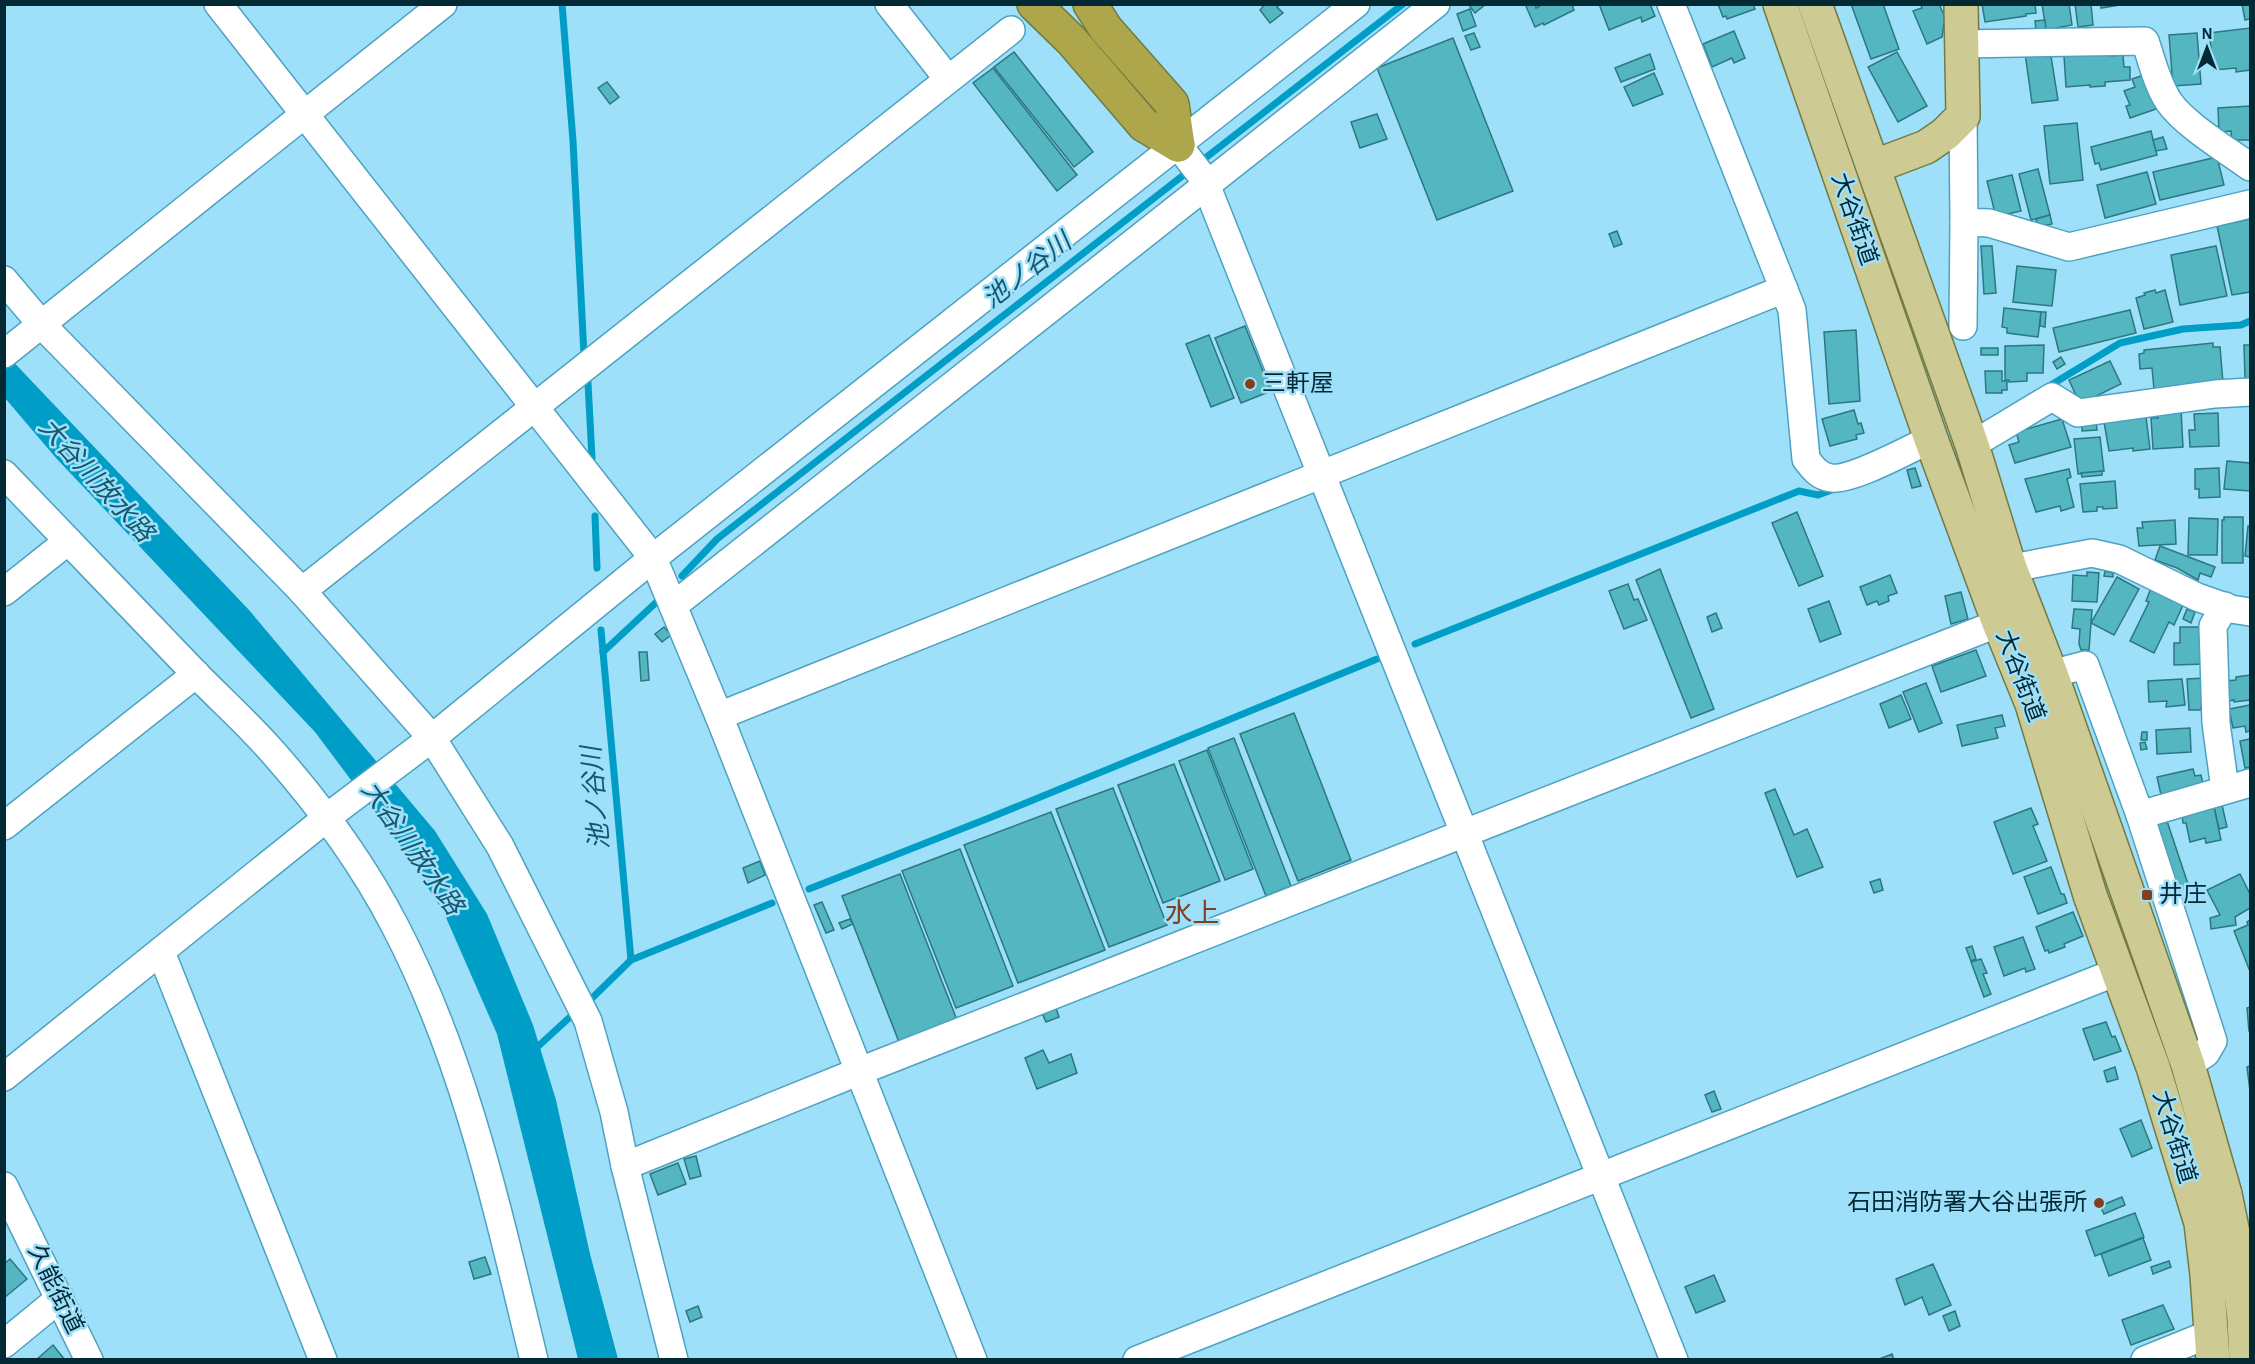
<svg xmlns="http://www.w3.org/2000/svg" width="2255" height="1364" font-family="'Alegreya Sans','Noto Sans JP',sans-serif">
<rect width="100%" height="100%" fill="#9edff9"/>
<path fill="#009ec6" d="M4 352 249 610 435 831 487 914 533 1025 556 1100 590 1254 618 1359H578L497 1034 444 913 408 856 315 732 56 458 5 398Z"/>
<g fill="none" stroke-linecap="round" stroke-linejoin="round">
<g stroke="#009ec6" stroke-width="7">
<path d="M562 4 573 141 584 355"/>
<path d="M1199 163 1403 4"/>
<path d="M588 383 592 458"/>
<path d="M2046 388 2120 343 2183 329 2241 325 2250 321"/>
<path d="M595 516 597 568"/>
<path d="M682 576 717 539 1190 170"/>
<path d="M601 630 631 960"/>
<path d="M1415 644 1799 491 1818 495 1837 488"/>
<path d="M603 652 663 596"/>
<path d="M809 889 989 818 1377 659"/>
<path d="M586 1004 631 960 772 903"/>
<path d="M533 1051 569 1018"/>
</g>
</g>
<g fill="#53b6c0" stroke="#2b7880" stroke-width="1.5">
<path d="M1265 4H1281L1277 7 1283 13 1270 23 1260 10Z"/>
<path d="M1468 4H1486L1475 13Z"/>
<path d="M1525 4H1535L1536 8 1543 4H1572L1574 10 1544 25 1543 23 1535 27Z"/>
<path d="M1599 4H1650L1655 16 1642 22 1641 17 1609 30Z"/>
<path d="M1718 4H1753L1755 9 1727 19 1726 16 1723 17Z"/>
<path d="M1851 4H1883L1899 49 1871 59Z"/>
<path d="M1939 4 1945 17 1942 37 1927 44 1913 11 1922 8 1921 5Z"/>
<path d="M1982 4H2035L2036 13 2026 14V16L1985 22Z"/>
<path d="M2042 4H2069L2072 25 2046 30Z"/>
<path d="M2075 4H2091L2093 25 2078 27Z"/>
<path d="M2101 4H2126L2101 8Z"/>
<path d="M2242 4H2250V19L2245 20Z"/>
<path d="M1470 9 1476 26 1463 31 1457 14Z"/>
<path d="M2045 20 2046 30 2036 31 2035 21Z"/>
<path d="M2250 28V70L2236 72V68L2214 70 2209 33Z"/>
<path d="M1734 31 1745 58 1734 63 1732 58 1712 67 1703 44Z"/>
<path d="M1474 33 1480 47 1471 50 1465 36Z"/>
<path d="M2197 33 2201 84 2173 86 2169 35Z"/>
<path d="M1453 38 1513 191 1437 220 1377 68Z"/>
<path d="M2110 46 2111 56 2123 55 2124 67H2130V80L2105 82V86L2090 87V85L2066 87 2064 56 2086 54Z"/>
<path d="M2050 50 2058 100 2032 103 2025 53Z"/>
<path d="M1014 52 1093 152 1074 167 994 67Z"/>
<path d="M1897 52 1927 106 1898 122 1868 67Z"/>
<path d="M1650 54 1655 69 1621 82 1615 68Z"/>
<path d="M993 68 1077 175 1057 191 973 83Z"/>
<path d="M1654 73 1663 94 1633 106 1624 87Z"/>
<path d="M2144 75 2156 109 2130 118 2126 106 2130 105 2124 91 2135 87 2132 79Z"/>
<path d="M607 82 619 97 610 104 598 88Z"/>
<path d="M2250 106V140H2232L2231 131 2219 132 2218 108Z"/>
<path d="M1377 114 1387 139 1360 148 1351 122Z"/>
<path d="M2077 123 2083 180 2050 184 2044 126Z"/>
<path d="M2151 131 2157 155 2101 170 2099 163 2095 164 2091 147Z"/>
<path d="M2163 137 2167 149 2156 151 2153 140Z"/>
<path d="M2217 157 2224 185 2160 200 2153 172Z"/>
<path d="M2038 169 2050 215 2031 220 2019 174Z"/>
<path d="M2147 172 2156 204 2105 218 2097 185Z"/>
<path d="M2012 175 2021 211 2003 215 1995 213 1987 181Z"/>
<path d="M2050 215 2052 224 2038 227 2036 219Z"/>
<path d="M2250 219V292L2232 295 2217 226Z"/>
<path d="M1617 231 1622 244 1614 247 1609 234Z"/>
<path d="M1981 246H1992L1996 293 1984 294Z"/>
<path d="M2216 246 2227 296 2180 305 2171 255Z"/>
<path d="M2017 266 2056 270 2052 306 2013 302Z"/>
<path d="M2155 290 2156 293 2165 290 2173 322 2144 329 2136 298 2145 295 2144 293Z"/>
<path d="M2004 308 2041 312 2038 337 2007 333V328L2002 327Z"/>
<path d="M2130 310 2136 333 2059 352 2053 328Z"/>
<path d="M2041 312H2046L2045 327 2040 326Z"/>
<path d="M1245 326 1271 391 1241 403 1215 338Z"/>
<path d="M1856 330 1860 401 1829 404 1824 332Z"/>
<path d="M1209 335 1234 398 1211 407 1186 344Z"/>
<path d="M2213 343V347H2220L2223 383 2154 389 2152 368 2140 369 2139 354 2144 353V350Z"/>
<path d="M2044 345 2043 373H2027V381L2009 382V380H2005V346Z"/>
<path d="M2244 345H2250V378H2245Z"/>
<rect x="1981" y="348" width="17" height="7"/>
<path d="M2061 357 2065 364 2057 369 2053 362Z"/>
<path d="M2110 361 2121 384 2080 404 2069 380Z"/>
<path d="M1985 371H2002V381H2007V390H2002V393H1986Z"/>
<path d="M2157 409 2181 410 2183 447 2153 449 2151 418H2158Z"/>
<path d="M1854 410 1858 424 1861 423 1864 433 1856 435 1857 439 1830 446 1822 419Z"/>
<path d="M2218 413 2219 446 2190 447 2189 430H2195L2194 414Z"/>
<path d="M2146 417 2150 449 2133 451V448L2109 451 2104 422Z"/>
<path d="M2062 419 2071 447 2015 463 2009 445 2019 442 2016 432Z"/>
<path d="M2096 422 2097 430 2082 431V424Z"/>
<path d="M2100 437 2104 471 2078 474 2074 439Z"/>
<path d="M2227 461 2250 463V491L2224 489Z"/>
<path d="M1915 468 1921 486 1912 488 1907 470Z"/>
<path d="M2219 468 2220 497 2199 498V489H2195V469Z"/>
<path d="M2069 469 2071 477 2067 479 2074 507 2061 511 2060 506 2036 512 2025 479Z"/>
<path d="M2102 471V475L2082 477 2081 473Z"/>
<path d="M2115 481 2117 508 2103 509V507H2097V511L2083 512 2080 484Z"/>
<path d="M1797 512 1823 576 1799 586 1772 523Z"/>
<path d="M2224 517H2243V563H2222V520H2224Z"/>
<path d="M2189 518 2218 519 2217 555H2188Z"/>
<path d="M2175 520 2176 544 2139 546 2137 528H2143L2142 522Z"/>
<path d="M2248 526H2250V557L2245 556Z"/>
<path d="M2160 546 2215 567 2211 577 2200 573 2198 580 2177 568 2155 560Z"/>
<path d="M1660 569 1714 709 1691 718 1636 580Z"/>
<path d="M2105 571 2113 573V577L2104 576Z"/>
<path d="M2087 572 2099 573 2097 602 2072 601 2073 575 2087 576Z"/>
<path d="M1890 575 1897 593 1888 596 1889 601 1879 605 1877 601 1867 605 1860 587Z"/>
<path d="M2117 577 2139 589 2114 635 2091 623Z"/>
<path d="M1628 584 1634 600 1638 599 1647 620 1624 629 1609 591Z"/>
<path d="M2151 588 2183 605 2174 625 2169 622 2154 653 2130 641 2149 602 2146 601Z"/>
<path d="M1961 592 1968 619 1951 624 1945 596Z"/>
<path d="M1829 601 1841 634 1820 642 1808 609Z"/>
<path d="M2074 609 2092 610 2089 650H2081L2079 644 2080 629 2072 628Z"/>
<path d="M2187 609 2195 612 2191 623 2183 619Z"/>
<path d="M1716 613 1722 628 1712 632 1707 617Z"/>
<path d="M664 627 671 635 662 642 655 634Z"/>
<path d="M2180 627H2204L2205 664 2174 665V643H2180Z"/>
<path d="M1976 650 1986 676 1941 692 1932 666Z"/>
<path d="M639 652H647L649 680 641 681Z"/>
<path d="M2250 675V700L2234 702V700L2228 701 2226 681 2236 680V677Z"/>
<path d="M2205 678 2207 706 2201 707V710H2189L2187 679Z"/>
<path d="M2182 679 2185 705 2166 707 2167 701 2149 702 2148 681Z"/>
<path d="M1926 683 1942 723 1919 732 1903 692Z"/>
<path d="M1901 695 1911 719 1889 728 1880 704Z"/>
<path d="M2250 705V731L2246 732 2245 726 2233 728 2229 709Z"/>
<path d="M1294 713 1351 860 1298 881 1240 734Z"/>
<path d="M2002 715 2005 726 1995 728 1998 738 1962 746 1957 725Z"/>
<path d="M2190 728 2191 752 2157 754 2156 730Z"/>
<path d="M2142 732H2147V740H2141Z"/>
<path d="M1234 738 1291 886 1266 896 1208 748Z"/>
<path d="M2250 739V767L2245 768 2240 741Z"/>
<path d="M2145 742 2147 749 2141 750 2140 743Z"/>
<path d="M1207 750 1253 869 1225 880 1179 761Z"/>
<path d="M1174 764 1220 881 1163 903 1118 785Z"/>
<path d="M2193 769 2195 776 2201 775 2204 789 2162 799 2157 777Z"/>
<path d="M1113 788 1167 925 1109 947 1056 809Z"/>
<path d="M1775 789 1794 835 1807 829 1823 867 1797 877 1765 793Z"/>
<path d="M2222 805 2227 827 2219 829 2214 807Z"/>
<path d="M2214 807 2221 840 2206 843 2205 838 2190 842 2186 823H2183L2182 814Z"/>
<path d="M2031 808 2038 824 2033 826 2047 861 2013 874 1994 822Z"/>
<path d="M1051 812 1105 950 1018 983 964 845Z"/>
<path d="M2166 818 2189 887 2175 891 2152 823Z"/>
<path d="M960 849 1013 986 956 1008 902 871Z"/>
<path d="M760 861 765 875 748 883 743 868Z"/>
<path d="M2051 867 2061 894H2064L2067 903 2038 914 2024 877Z"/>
<path d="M900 874 957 1020 899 1042 842 896Z"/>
<path d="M2240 874 2250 894V908L2235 917 2236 925 2211 929 2210 918 2220 915 2207 890Z"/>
<path d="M1880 879 1883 890 1874 893 1870 882Z"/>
<path d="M822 902 834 930 826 933 814 905Z"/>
<path d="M2073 912 2083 936 2064 944 2065 947 2049 953 2048 950 2045 951 2036 927Z"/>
<path d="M850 919 853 924 842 929 839 923Z"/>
<path d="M2250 920V968L2249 969 2234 931 2248 925 2247 922Z"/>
<path d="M2023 937 2035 969 2026 972 2025 968 2004 976 1994 947Z"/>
<path d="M1972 946 1976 959 1971 961 1966 948Z"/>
<path d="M1981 959 1987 973 1983 974 1991 994 1984 997 1971 962Z"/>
<path d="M2250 1007V1031H2249L2247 1008Z"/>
<path d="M1056 1008 1059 1017 1046 1022 1042 1013Z"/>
<path d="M2106 1022 2112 1037 2115 1036 2121 1051 2094 1060 2083 1029Z"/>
<path d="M1043 1050 1049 1063 1071 1054 1077 1073 1037 1089 1025 1058Z"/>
<path d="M2250 1066V1091L2247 1067Z"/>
<path d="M2115 1067 2118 1079 2107 1082 2104 1071Z"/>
<path d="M1714 1091 1721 1109 1712 1112 1705 1095Z"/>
<path d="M2141 1120 2152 1148 2132 1157 2120 1129Z"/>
<path d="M696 1156 701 1176 690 1179 684 1159Z"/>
<path d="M678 1163 686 1184 658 1195 650 1174Z"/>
<path d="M2122 1197 2125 1205 2104 1214 2100 1206Z"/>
<path d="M2135 1213 2144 1237 2095 1256 2086 1231Z"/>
<path d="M2143 1238 2151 1260 2109 1276 2101 1254Z"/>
<path d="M485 1257 491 1274 474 1279 469 1262Z"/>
<path d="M10 1259 27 1279 4 1298V1264Z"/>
<path d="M2169 1261 2171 1267 2153 1274 2151 1267Z"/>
<path d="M1933 1264 1951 1305 1929 1315 1922 1297 1905 1305 1896 1279Z"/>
<path d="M1714 1275 1725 1301 1696 1313 1685 1287Z"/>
<path d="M2163 1305 2174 1329 2131 1345 2122 1320Z"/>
<path d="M698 1306 702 1317 690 1322 686 1311Z"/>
<path d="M1955 1311 1960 1326 1949 1331 1943 1316Z"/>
<path d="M53 1345 65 1360H36Z"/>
<path d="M1892 1354 1894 1360H1879V1359Z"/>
</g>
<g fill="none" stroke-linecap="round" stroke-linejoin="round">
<g stroke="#4ea2c1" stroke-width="30">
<g id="minor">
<path d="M218 4 653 558 719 716 973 1360"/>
<path d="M889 4 948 79"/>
<path d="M1671 4 1792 310 1806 459C1813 468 1818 476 1831 478 1852 481 1909 449 1931 439"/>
<path d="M1962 44 2145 41C2152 61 2157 84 2169 102 2185 125 2227 150 2250 167"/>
<path d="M1963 116 1964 222 1989 223 2069 247 2250 204"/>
<path d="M1178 145 1201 175 1207 187 1674 1360"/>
<path d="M4 280 42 325 302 591 432 738 500 846 588 1021 614 1112 625 1166 674 1360"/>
<path d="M1963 326 1964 222"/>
<path d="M4 354 443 4"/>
<path d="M1972 445 2052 397 2078 413 2215 394 2250 392"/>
<path d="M4 474C67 539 129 605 192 670 217 696 245 721 270 749 318 803 362 862 395 926 466 1062 498 1212 534 1360"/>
<path d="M1991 572 2092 553 2119 559 2197 597 2231 609 2250 612"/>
<path d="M302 591 1011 30"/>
<path d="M4 592 68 541"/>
<path d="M673 606 1436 4"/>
<path d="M2225 606 2213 626 2216 723 2225 789"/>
<path d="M2051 674 2085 665 2140 815 2213 1041 2206 1053 2188 1065"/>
<path d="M719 716 1784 289"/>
<path d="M2140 815 2250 783"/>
<path d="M4 826 196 674"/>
<path d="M161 952 323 1360"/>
<path d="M4 1077 334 812 432 738 653 558 1356 4"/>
<path d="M625 1166 860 1071 1999 623"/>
<path d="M4 1186 89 1360"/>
<path d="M4 1344 60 1298"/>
<path d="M1137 1360 2119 971"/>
<path d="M2145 1360 2212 1333"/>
</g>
</g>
<g stroke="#727a43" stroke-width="36">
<g id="major">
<path d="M1780 4 1931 439 1999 623 2032 704 2090 895 2153 1067 2201 1223 2207 1275 2213 1360"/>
<path d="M1815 4 1972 445 2010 568 2051 674 2188 1065 2225 1194 2235 1243 2244 1318 2246 1360"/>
<path d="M1873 167 1926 147 1945 134 1963 116 1961 4"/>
</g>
</g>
<g stroke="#727a43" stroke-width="36">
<g id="highway">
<path d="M1034 4 1072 41 1144 125 1178 145"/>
<path d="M1090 4 1106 29 1172 104 1178 145"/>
</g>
</g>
<use href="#minor" stroke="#fff" stroke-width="27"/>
<use href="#major" stroke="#ceca93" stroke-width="33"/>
<use href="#highway" stroke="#aea64b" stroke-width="33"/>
</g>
<g fill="#863f1c" stroke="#9edff9" stroke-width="2">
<circle cx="1250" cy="384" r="6"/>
<rect x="2141" y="889" width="12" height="12" rx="3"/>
<circle cx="2099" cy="1203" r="6"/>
</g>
<g text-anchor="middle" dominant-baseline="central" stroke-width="5" stroke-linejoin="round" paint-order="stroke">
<g font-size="24" fill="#032935" stroke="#9edff9">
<text transform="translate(1854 219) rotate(71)">大谷街道</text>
<text transform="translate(2020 676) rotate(69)">大谷街道</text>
<text transform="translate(2174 1137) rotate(73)">大谷街道</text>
<text transform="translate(55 1289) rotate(64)">久能街道</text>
</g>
<g font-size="24" fill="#032935" stroke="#9edff9" text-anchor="start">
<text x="1262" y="384">三軒屋</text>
<text x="2159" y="895">井庄</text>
<text x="2087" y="1203" text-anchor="end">石田消防署大谷出張所</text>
</g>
<g font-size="26" font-style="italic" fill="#14586e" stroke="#9edff9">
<text transform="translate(1027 271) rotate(-38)">池ノ谷川</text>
<text transform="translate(96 480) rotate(48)">大谷川放水路</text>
<text transform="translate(596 798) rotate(-95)">池ノ谷川</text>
<text transform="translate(412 848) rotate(55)">大谷川放水路</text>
</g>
<g font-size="27" fill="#814021" stroke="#9edff9">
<text x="1192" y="913">水上</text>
</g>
</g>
<rect width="2255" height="1364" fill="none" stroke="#032935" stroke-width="12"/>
<g transform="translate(2207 48)" stroke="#9edff9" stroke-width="4.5" paint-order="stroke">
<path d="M0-4.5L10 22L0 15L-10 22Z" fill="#032935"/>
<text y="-9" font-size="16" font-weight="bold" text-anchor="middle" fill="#032935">N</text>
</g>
</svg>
